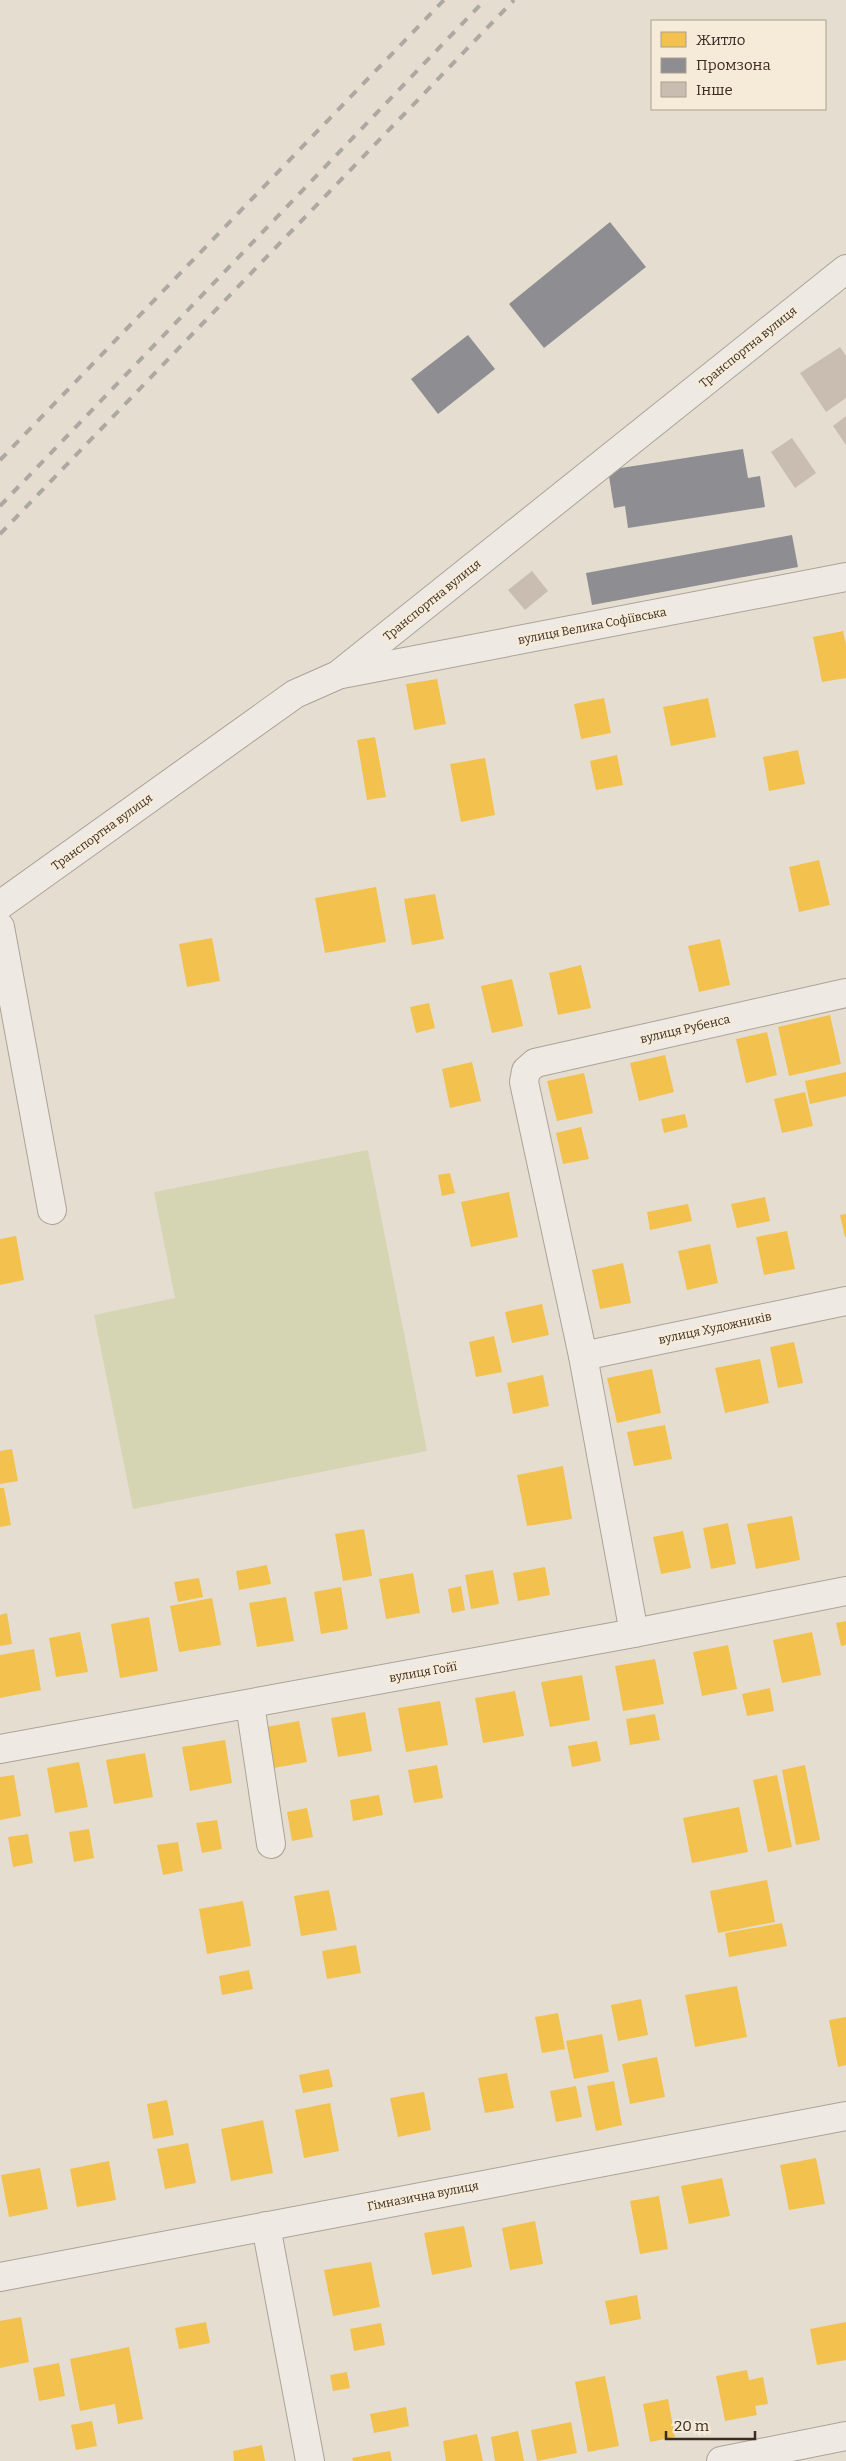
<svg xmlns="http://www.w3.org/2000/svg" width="846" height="2461" font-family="Bitter,serif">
<rect width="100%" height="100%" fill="#e5ded0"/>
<path fill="#d5d4b3" d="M368 1150 427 1451 133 1509 94 1315 175 1298 154 1192Z"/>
<g fill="#f2c14e">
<path d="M843 631 846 644V678L822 682 813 637Z"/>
<path d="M437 679 446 724 414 730 406 684Z"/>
<path d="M604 698 611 733 581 739 574 704Z"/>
<path d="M708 698 716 737 671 746 663 707Z"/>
<path d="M375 737 386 797 367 800 357 740Z"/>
<path d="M798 750 805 784 769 791 763 757Z"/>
<path d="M617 755 623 785 596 790 590 761Z"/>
<path d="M485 758 495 815 461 822 450 764Z"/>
<path d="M819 860 830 905 799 912 789 867Z"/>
<path d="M376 887 386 942 325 953 315 898Z"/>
<path d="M435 894 444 939 412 945 404 899Z"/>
<path d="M212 938 220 981 187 987 179 944Z"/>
<path d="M720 939 730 985 699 992 688 946Z"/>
<path d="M581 965 591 1008 558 1015 549 973Z"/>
<path d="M512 979 523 1026 492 1033 481 986Z"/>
<path d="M429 1003 435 1028 416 1033 410 1007Z"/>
<path d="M830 1015 841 1064 789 1076 778 1027Z"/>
<path d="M767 1032 777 1075 746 1083 736 1039Z"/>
<path d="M665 1055 674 1092 639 1101 630 1063Z"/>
<path d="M472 1062 481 1101 450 1108 442 1069Z"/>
<path d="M846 1072V1096L810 1104 805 1081Z"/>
<path d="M584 1073 593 1113 557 1121 547 1081Z"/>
<path d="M805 1092 813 1126 782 1133 774 1099Z"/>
<path d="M685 1114 688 1127 664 1133 661 1119Z"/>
<path d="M581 1127 589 1159 563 1164 556 1133Z"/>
<path d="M450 1173 455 1193 442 1196 438 1175Z"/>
<path d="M509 1192 518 1237 471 1247 461 1202Z"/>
<path d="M765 1197 770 1221 737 1228 731 1204Z"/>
<path d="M688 1204 692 1221 650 1230 647 1212Z"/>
<path d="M846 1214V1237H845L840 1215Z"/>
<path d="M787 1231 795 1269 764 1275 756 1237Z"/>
<path d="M16 1236 24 1280 0 1285V1239Z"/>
<path d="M710 1244 718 1283 687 1290 678 1251Z"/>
<path d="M623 1263 631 1303 600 1309 592 1270Z"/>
<path d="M542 1304 549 1335 512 1343 505 1312Z"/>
<path d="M494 1336 502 1372 476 1377 469 1342Z"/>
<path d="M794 1342 803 1383 778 1388 770 1347Z"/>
<path d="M760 1359 769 1403 725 1413 715 1368Z"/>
<path d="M652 1369 661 1413 617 1423 607 1378Z"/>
<path d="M543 1375 549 1406 513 1414 507 1383Z"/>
<path d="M665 1425 672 1459 634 1466 627 1432Z"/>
<path d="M12 1449 18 1481 0 1484V1451Z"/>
<path d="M563 1466 572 1519 527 1526 517 1475Z"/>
<path d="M0 1488H4L11 1525 0 1527Z"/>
<path d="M792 1516 800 1560 756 1569 747 1524Z"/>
<path d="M728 1523 736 1564 711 1569 703 1528Z"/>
<path d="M364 1529 372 1576 343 1581 335 1534Z"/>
<path d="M683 1531 691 1568 661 1574 653 1537Z"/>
<path d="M267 1565 271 1584 239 1590 236 1571Z"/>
<path d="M545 1567 550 1595 518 1601 513 1573Z"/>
<path d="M493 1570 499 1604 471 1609 465 1575Z"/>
<path d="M413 1573 420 1613 386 1619 379 1579Z"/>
<path d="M199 1578 203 1597 178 1602 174 1582Z"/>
<path d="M461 1586 465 1610 452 1613 448 1589Z"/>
<path d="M341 1587 348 1629 321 1634 314 1592Z"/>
<path d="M286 1597 294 1641 257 1647 249 1603Z"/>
<path d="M212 1598 221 1645 179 1652 170 1606Z"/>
<path d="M7 1613 12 1644 0 1646V1615Z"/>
<path d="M149 1617 158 1671 120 1678 111 1624Z"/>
<path d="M846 1621V1645L841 1646 836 1623Z"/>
<path d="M80 1632 88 1672 56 1677 49 1638Z"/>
<path d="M812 1632 821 1675 782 1683 773 1640Z"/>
<path d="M728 1645 737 1689 702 1696 693 1652Z"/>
<path d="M34 1649 41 1690 0 1698V1655Z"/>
<path d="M655 1659 664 1704 623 1711 615 1666Z"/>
<path d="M582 1675 590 1720 550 1727 541 1682Z"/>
<path d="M770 1688 774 1711 747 1716 742 1694Z"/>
<path d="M515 1691 524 1736 483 1743 475 1698Z"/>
<path d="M440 1701 448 1745 406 1752 398 1708Z"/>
<path d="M365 1712 372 1751 338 1757 331 1718Z"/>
<path d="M655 1714 660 1740 630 1745 626 1719Z"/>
<path d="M299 1721 307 1762 274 1768 266 1727Z"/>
<path d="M225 1740 232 1783 190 1791 182 1747Z"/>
<path d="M597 1741 601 1761 572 1767 568 1746Z"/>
<path d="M145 1753 153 1797 114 1804 106 1760Z"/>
<path d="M79 1762 88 1807 55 1813 47 1768Z"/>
<path d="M437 1765 443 1798 414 1803 408 1770Z"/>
<path d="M805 1765 820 1840 796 1845 782 1770Z"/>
<path d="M14 1775 21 1816 0 1820V1777Z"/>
<path d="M777 1775 792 1847 768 1852 753 1780Z"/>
<path d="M379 1795 383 1815 353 1821 350 1800Z"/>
<path d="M739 1807 748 1852 692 1863 683 1818Z"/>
<path d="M307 1808 313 1837 292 1841 287 1812Z"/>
<path d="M217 1820 222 1849 202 1853 196 1823Z"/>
<path d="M89 1829 94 1858 74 1862 69 1832Z"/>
<path d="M28 1834 33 1863 13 1867 8 1837Z"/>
<path d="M178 1842 183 1871 163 1875 157 1845Z"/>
<path d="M767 1880 775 1922 718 1933 710 1891Z"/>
<path d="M329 1890 337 1930 301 1936 294 1896Z"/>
<path d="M243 1901 251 1946 207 1954 199 1909Z"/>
<path d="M782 1923 787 1946 729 1957 725 1933Z"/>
<path d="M356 1945 361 1973 327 1979 322 1951Z"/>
<path d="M249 1970 253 1989 222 1995 219 1976Z"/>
<path d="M737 1986 747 2037 695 2047 685 1995Z"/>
<path d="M641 1999 648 2035 618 2041 611 2005Z"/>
<path d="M558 2013 565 2049 542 2053 535 2017Z"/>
<path d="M846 2017V2065L838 2067 829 2020Z"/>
<path d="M602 2034 609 2072 574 2079 566 2041Z"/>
<path d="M657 2057 665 2097 630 2104 622 2064Z"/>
<path d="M329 2069 333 2087 303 2093 299 2075Z"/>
<path d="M507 2073 514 2108 485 2113 478 2078Z"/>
<path d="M614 2081 622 2125 596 2131 587 2086Z"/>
<path d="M576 2086 582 2117 556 2122 550 2091Z"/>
<path d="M424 2092 431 2130 398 2137 390 2098Z"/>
<path d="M167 2100 174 2135 153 2139 147 2104Z"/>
<path d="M330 2103 339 2151 304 2158 295 2110Z"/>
<path d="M263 2120 273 2173 231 2181 221 2129Z"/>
<path d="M188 2143 196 2183 165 2189 157 2149Z"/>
<path d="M816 2158 825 2204 789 2210 780 2165Z"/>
<path d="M109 2161 116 2200 77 2207 70 2169Z"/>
<path d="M40 2168 48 2209 9 2217 1 2175Z"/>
<path d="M722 2178 730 2216 689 2224 681 2186Z"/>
<path d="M659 2196 668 2249 640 2254 630 2201Z"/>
<path d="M535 2221 543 2264 510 2270 502 2228Z"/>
<path d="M464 2226 472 2267 432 2275 424 2233Z"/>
<path d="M371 2262 380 2307 333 2316 324 2270Z"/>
<path d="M637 2295 641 2319 610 2325 605 2301Z"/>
<path d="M21 2317 29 2362 0 2368V2321Z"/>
<path d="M206 2322 210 2343 179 2349 175 2328Z"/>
<path d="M846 2322V2360L817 2365 810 2329Z"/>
<path d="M381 2323 385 2345 354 2351 350 2329Z"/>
<path d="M129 2347 143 2419 118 2424 115 2404 80 2411 70 2359Z"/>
<path d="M59 2363 65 2396 39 2401 33 2368Z"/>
<path d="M747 2370 749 2380 763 2377 768 2404 755 2406 757 2415 725 2421 716 2376Z"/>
<path d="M347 2372 350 2388 333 2391 330 2375Z"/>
<path d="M605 2376 619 2446 588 2452 575 2382Z"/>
<path d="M668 2399 675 2437 650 2442 643 2404Z"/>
<path d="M406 2407 409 2426 374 2433 370 2414Z"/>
<path d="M92 2421 97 2446 76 2450 71 2425Z"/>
<path d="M571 2422 577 2453 537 2461 531 2430Z"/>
<path d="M518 2431 524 2461H495L491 2437Z"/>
<path d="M477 2434 483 2461H446L443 2441Z"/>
<path d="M262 2445 265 2461H234L233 2451Z"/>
<path d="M390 2451 392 2461H353L352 2458Z"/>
</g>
<g fill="#8d8d92">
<path d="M610 222 646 267 544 348 509 304Z"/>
<path d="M468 335 495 369 438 414 411 379Z"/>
<path d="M743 449 748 478 760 476 765 507 628 528 625 506 614 508 608 470Z"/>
<path d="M792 535 798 567 592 605 586 573Z"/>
</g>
<g fill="#c9bdb1">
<path d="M840 347 846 356V398L826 412 800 373Z"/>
<path d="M846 416V445L833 426Z"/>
<path d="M792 438 816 473 795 488 771 452Z"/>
<path d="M532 571 548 591 525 610 508 590Z"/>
</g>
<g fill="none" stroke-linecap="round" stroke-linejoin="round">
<g stroke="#aba399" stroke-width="30">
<g id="minor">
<path d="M342 674 846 577"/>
<path d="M0 905 295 694 338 675 846 269"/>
<path d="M0 927 52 1210"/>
<path d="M583 1356 846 1301"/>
<path d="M634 1633 583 1356 524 1082 526 1071 535 1063 846 993"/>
<path d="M250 1704 271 1844"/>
<path d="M0 1749 634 1633 846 1591"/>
<path d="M266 2226 310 2461"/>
<path d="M0 2277 846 2116"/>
<path d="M721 2461 846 2436"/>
</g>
</g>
<use href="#minor" stroke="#eee9e2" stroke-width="28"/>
<g stroke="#ada8a2" stroke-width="4" stroke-dasharray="9 9" stroke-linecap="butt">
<path d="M0 460 444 0"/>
<path d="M0 506 485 0"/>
<path d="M0 534 514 0"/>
</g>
</g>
<g text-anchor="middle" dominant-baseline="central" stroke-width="5" stroke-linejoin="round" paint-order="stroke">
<g font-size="12" fill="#3a2c21" stroke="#f5ebd8">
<text transform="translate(748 347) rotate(-39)">Транспортна вулиця</text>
<text transform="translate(432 600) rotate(-39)">Транспортна вулиця</text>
<text transform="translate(592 626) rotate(-11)">вулиця Велика Софіївська</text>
<text transform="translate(102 832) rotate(-36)">Транспортна вулиця</text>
<text transform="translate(685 1029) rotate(-13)">вулиця Рубенса</text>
<text transform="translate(715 1328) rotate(-12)">вулиця Художників</text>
<text transform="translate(423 1672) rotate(-10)">вулиця Гойї</text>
<text transform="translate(423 2196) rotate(-11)">Гімназична вулиця</text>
</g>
</g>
<rect x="651" y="20" width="175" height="90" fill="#f5ebd8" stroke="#aa9f8f"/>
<rect x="661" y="32" width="25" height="15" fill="#f2c14e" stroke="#aa9f8f"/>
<text x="696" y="45" font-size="15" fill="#3a2c21">Житло</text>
<rect x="661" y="58" width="25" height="15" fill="#8d8d92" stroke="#aa9f8f"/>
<text x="696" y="70" font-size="15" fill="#3a2c21">Промзона</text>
<rect x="661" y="82" width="25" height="15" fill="#c9bdb1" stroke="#aa9f8f"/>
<text x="696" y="95" font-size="15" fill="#3a2c21">Інше</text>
<path d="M666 2431v8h89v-8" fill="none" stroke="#3a2c21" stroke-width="2.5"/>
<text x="674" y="2431" font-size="15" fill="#3a2c21" stroke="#f5ebd8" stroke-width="4" paint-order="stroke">20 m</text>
</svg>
